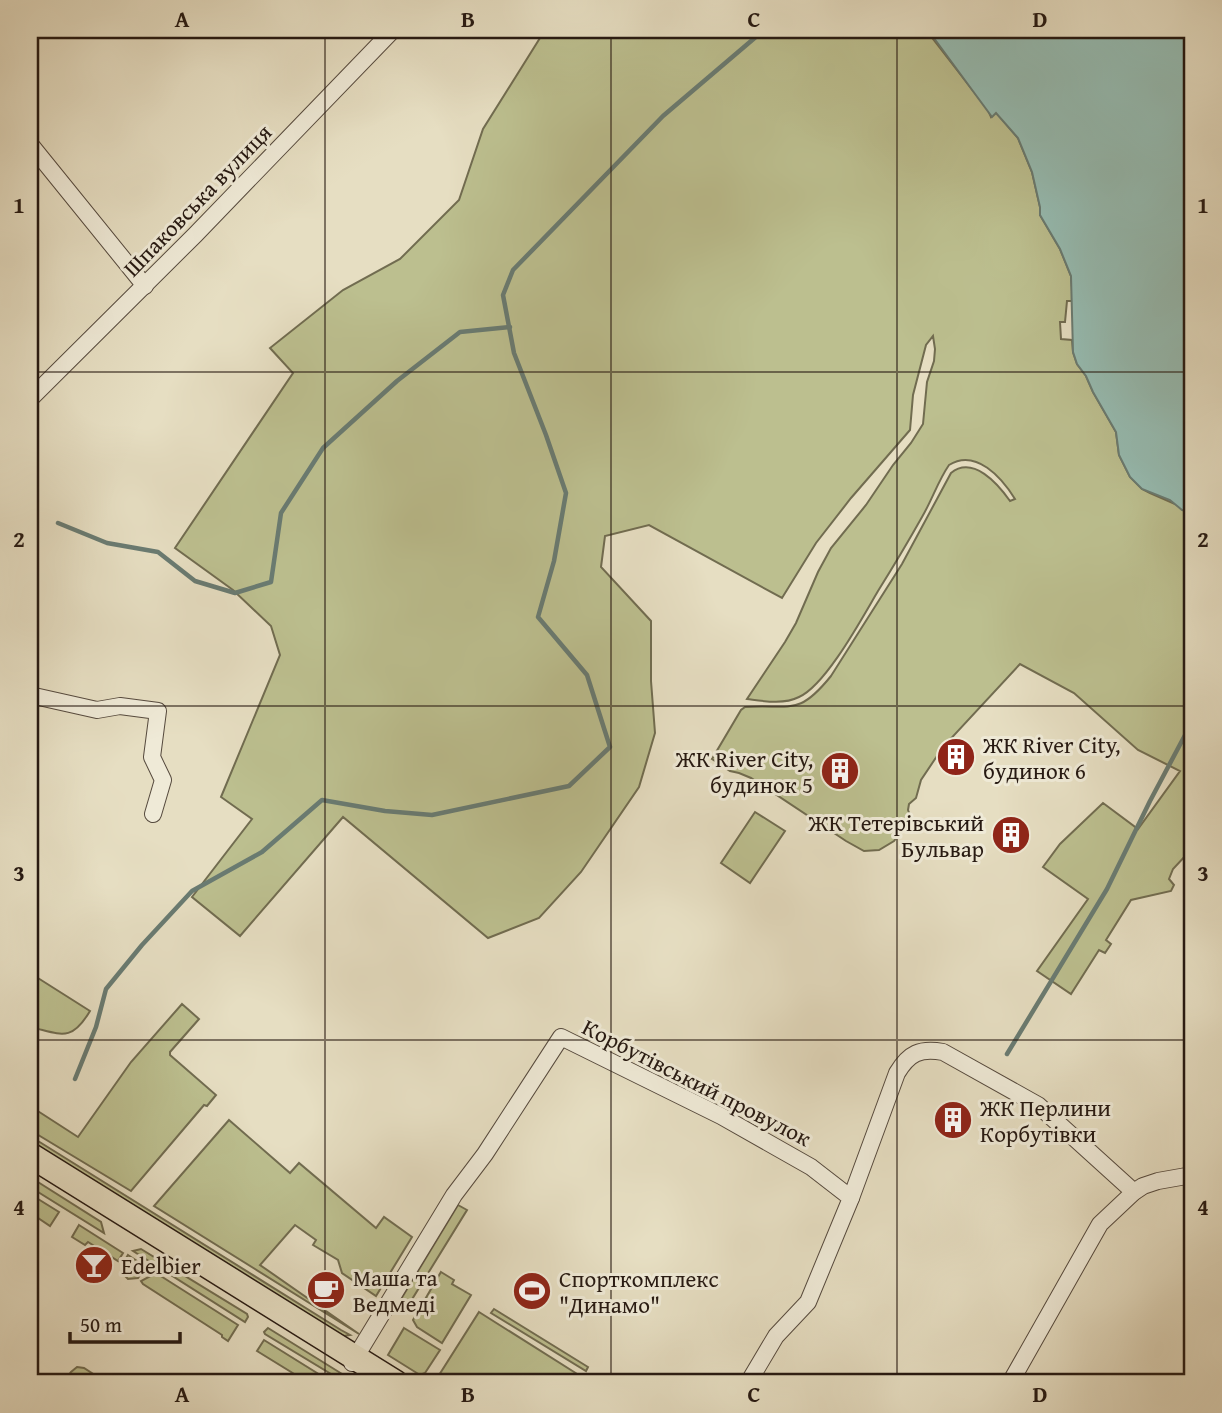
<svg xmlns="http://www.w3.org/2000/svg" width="1222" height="1413" font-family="'Gentium Book Plus',serif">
<rect width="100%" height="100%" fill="#e6dec2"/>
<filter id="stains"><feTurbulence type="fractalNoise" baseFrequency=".00286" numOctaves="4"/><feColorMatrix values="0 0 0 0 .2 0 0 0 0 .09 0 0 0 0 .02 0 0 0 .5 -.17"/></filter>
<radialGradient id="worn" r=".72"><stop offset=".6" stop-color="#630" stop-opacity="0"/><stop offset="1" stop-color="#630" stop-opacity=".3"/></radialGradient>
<g fill="#bcbf8f" stroke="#716c50" stroke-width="2">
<path d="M545 30H926L988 110 991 117 996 112 1018 138 1032 172 1040 207V215L1060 249 1071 276 1073 301H1067L1065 322H1060L1061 339 1072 340 1073 352 1077 364 1086 376 1093 392 1116 432 1119 455 1130 477 1142 489 1150 493 1175 504 1192 508V856L1187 854 1173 869 1169 879 1174 885 1171 891 1131 900 1106 940 1111 944 1105 953 1099 950 1071 994 1037 971 1088 899 1043 867 1060 844 1103 803 1138 829 1180 771 1138 750 1074 693 1020 664 943 747 921 780 916 798 909 804 908 810 910 815 906 825 894 841 879 850 864 851 846 841 751 778 739 773 730 771 712 759 741 710 745 707C791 704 798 717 831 676L902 564 951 473C973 455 998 484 1010 501L1015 499C1002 478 976 448 949 465 938 481 932 500 922 517 908 542 893 567 878 591 862 618 826 685 799 697 783 705 763 701 747 699L785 642 796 623 818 572 831 548 866 505 893 465 911 443 923 424 927 382 934 361 935 349 933 336 926 345 913 395 910 430 851 498 816 543 782 598 649 525 605 536 601 567 651 621V681L655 733 639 787 581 872 539 918 488 938 343 817 240 936 192 897 252 819 221 797 280 655 271 626 233 590 175 548 293 373 270 348 343 290 400 259 459 200 483 129Z"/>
<path d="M755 812 785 831 750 883 721 863Z"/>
<path d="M30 973 90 1011C71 1043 61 1034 30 1027Z"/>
<path d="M182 1004 199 1019 170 1052V1055L216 1095 207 1106 204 1105 131 1191 30 1130V1106L78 1137 131 1062Z"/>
<path d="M229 1120 290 1173 299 1163 376 1228 384 1217 412 1237 376 1296 342 1273 338 1260 313 1245 316 1240 295 1225 260 1265 359 1334 154 1206Z"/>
<path d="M30 1136 341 1330 350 1335 344 1336 335 1333 30 1142Z"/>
<path d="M30 1177 101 1222 104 1233 30 1187Z"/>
<path d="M30 1194 59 1212 50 1226 38 1218 30 1217Z"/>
<path d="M458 1205 467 1210 406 1309 398 1304Z"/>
<path d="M79 1225 123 1253 118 1261 88 1242 85 1245 72 1237Z"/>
<path d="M141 1249 247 1314 248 1317 245 1322 133 1251Z"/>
<path d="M128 1255 146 1267 138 1278 128 1279 125 1276 122 1265Z"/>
<path d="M441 1272 454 1280 452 1284 471 1295 442 1343 417 1327 413 1320Z"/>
<path d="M156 1273 238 1325 228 1341 222 1337V1335L143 1284 141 1281Z"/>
<path d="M494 1309 588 1367 586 1371 491 1313Z"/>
<path d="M479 1312 582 1377 579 1383H434Z"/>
<path d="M268 1328 355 1382 357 1383H346L265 1334 264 1332Z"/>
<path d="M404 1328 440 1350 425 1373 420 1375 388 1355Z"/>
<path d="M264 1340 333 1383H309L257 1351Z"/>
<path d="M77 1367 84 1368 107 1383H63L71 1372Z"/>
</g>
<path fill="#96bcb2" stroke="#697b72" stroke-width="2" d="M928 30H1192V508L1187 511 1182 510 1170 500 1142 489 1130 477 1119 455 1116 432 1093 392 1086 376 1077 364 1073 352 1071 276 1060 249 1040 215V207L1032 172 1018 138 996 113 992 117Z"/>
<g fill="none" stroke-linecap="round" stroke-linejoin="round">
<g stroke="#697b72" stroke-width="4.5">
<path d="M58 523 107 543 158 552 195 581 235 593 271 582 281 513 323 448 397 381 460 332 510 327"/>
<path d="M1007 1054 1107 889 1150 801 1192 722"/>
<path d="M75 1079 96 1027 106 989 142 945 192 891 262 852 322 800 385 811 432 815 569 786 610 747 587 675 538 617 554 561 566 493 546 435 514 353 503 295 513 270 663 116 764 30"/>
</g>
<g stroke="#564a3e" stroke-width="18">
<g id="minor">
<path d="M30 144 145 286"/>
<path d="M30 399 195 235 393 30"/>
<path d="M30 695 97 710 120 706 158 711 152 757 163 780 153 814"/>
<path d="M851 1198 897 1073C909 1053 920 1048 943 1052L1038 1105 1134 1192"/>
<path d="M352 1363 454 1195 485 1154 561 1037 721 1116 811 1167 851 1198 808 1302 776 1336 748 1383"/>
<path d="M1010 1383 1100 1224 1134 1192 1143 1186 1158 1181 1192 1175"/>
</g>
</g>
<g stroke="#261912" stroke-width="27">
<path id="primary" d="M30 1155 396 1383"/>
</g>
<use href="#minor" stroke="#efead7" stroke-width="16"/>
<use href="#primary" stroke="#e6dec2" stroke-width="24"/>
</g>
<path fill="none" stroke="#261912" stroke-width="2" stroke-opacity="0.55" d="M325 30V1383M611 30V1383M897 30V1383M30 372H1192M30 706H1192M30 1040H1192"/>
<defs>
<g id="building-disc" transform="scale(2.0125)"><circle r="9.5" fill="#8f2418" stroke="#efead7"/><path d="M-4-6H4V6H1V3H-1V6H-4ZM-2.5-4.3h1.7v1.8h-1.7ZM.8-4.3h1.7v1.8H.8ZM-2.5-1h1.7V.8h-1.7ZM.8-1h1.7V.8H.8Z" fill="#fff"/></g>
<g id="bar-disc" transform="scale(2.0125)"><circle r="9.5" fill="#8f2418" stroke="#efead7"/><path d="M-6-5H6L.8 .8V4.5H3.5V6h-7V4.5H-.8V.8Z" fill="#fff"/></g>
<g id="cafe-disc" transform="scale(2.0125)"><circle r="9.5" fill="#8f2418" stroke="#efead7"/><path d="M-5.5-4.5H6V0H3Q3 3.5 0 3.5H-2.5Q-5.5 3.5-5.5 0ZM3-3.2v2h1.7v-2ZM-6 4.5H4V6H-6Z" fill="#fff"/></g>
<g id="stadium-disc" transform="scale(2.0125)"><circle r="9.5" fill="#8f2418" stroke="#efead7"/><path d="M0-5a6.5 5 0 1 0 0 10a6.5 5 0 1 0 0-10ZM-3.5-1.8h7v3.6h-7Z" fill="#fff"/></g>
</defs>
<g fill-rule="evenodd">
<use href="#building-disc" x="956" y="757"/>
<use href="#building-disc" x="840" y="771"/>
<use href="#building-disc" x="1011" y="835"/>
<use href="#building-disc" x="953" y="1120"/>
<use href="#bar-disc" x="94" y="1265"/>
<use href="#cafe-disc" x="326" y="1290"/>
<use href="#stadium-disc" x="532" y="1291"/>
</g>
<g text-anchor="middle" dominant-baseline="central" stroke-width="6" stroke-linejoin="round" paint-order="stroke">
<g font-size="23" fill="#261912" stroke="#efead7">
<text transform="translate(197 200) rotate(-46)">Шпаковська вулиця</text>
<text transform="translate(697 1082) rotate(27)">Корбутівський провулок</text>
</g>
<g font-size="23" fill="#261912" stroke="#efead7" text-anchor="start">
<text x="983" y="744">ЖК River City,<tspan x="983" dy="26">будинок 6</tspan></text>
<text x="813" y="758" text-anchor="end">ЖК River City,<tspan x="813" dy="26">будинок 5</tspan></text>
<text x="984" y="822" text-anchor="end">ЖК Тетерівський<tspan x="984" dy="26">Бульвар</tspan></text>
<text x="980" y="1107">ЖК Перлини<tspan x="980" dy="26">Корбутівки</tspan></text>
<text x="121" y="1265">Edelbier</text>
<text x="353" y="1277">Маша та<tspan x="353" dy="26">Ведмеді</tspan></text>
<text x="559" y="1278">Спорткомплекс<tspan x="559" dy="26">"Динамо"</tspan></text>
</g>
</g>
<rect width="1222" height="1413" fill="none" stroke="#e6dec2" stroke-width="77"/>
<path d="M70 1332v10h110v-10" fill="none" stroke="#261912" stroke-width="3.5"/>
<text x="80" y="1332" font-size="21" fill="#261912" stroke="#efead7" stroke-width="5" paint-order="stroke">50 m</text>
<rect x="38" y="38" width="1146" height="1336" fill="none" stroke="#261912" stroke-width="2.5"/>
<g font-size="23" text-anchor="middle" font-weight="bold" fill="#261912">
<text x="182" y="27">A</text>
<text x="468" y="27">B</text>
<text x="754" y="27">C</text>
<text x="1040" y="27">D</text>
<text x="19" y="213">1</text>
<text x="1203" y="213">1</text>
<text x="19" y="547">2</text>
<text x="1203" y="547">2</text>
<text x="19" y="881">3</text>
<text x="1203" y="881">3</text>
<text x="19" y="1215">4</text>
<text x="1203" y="1215">4</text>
<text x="182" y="1402">A</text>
<text x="468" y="1402">B</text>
<text x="754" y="1402">C</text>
<text x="1040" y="1402">D</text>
</g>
<rect width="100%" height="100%" filter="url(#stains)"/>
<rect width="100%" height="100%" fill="url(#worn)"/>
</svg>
